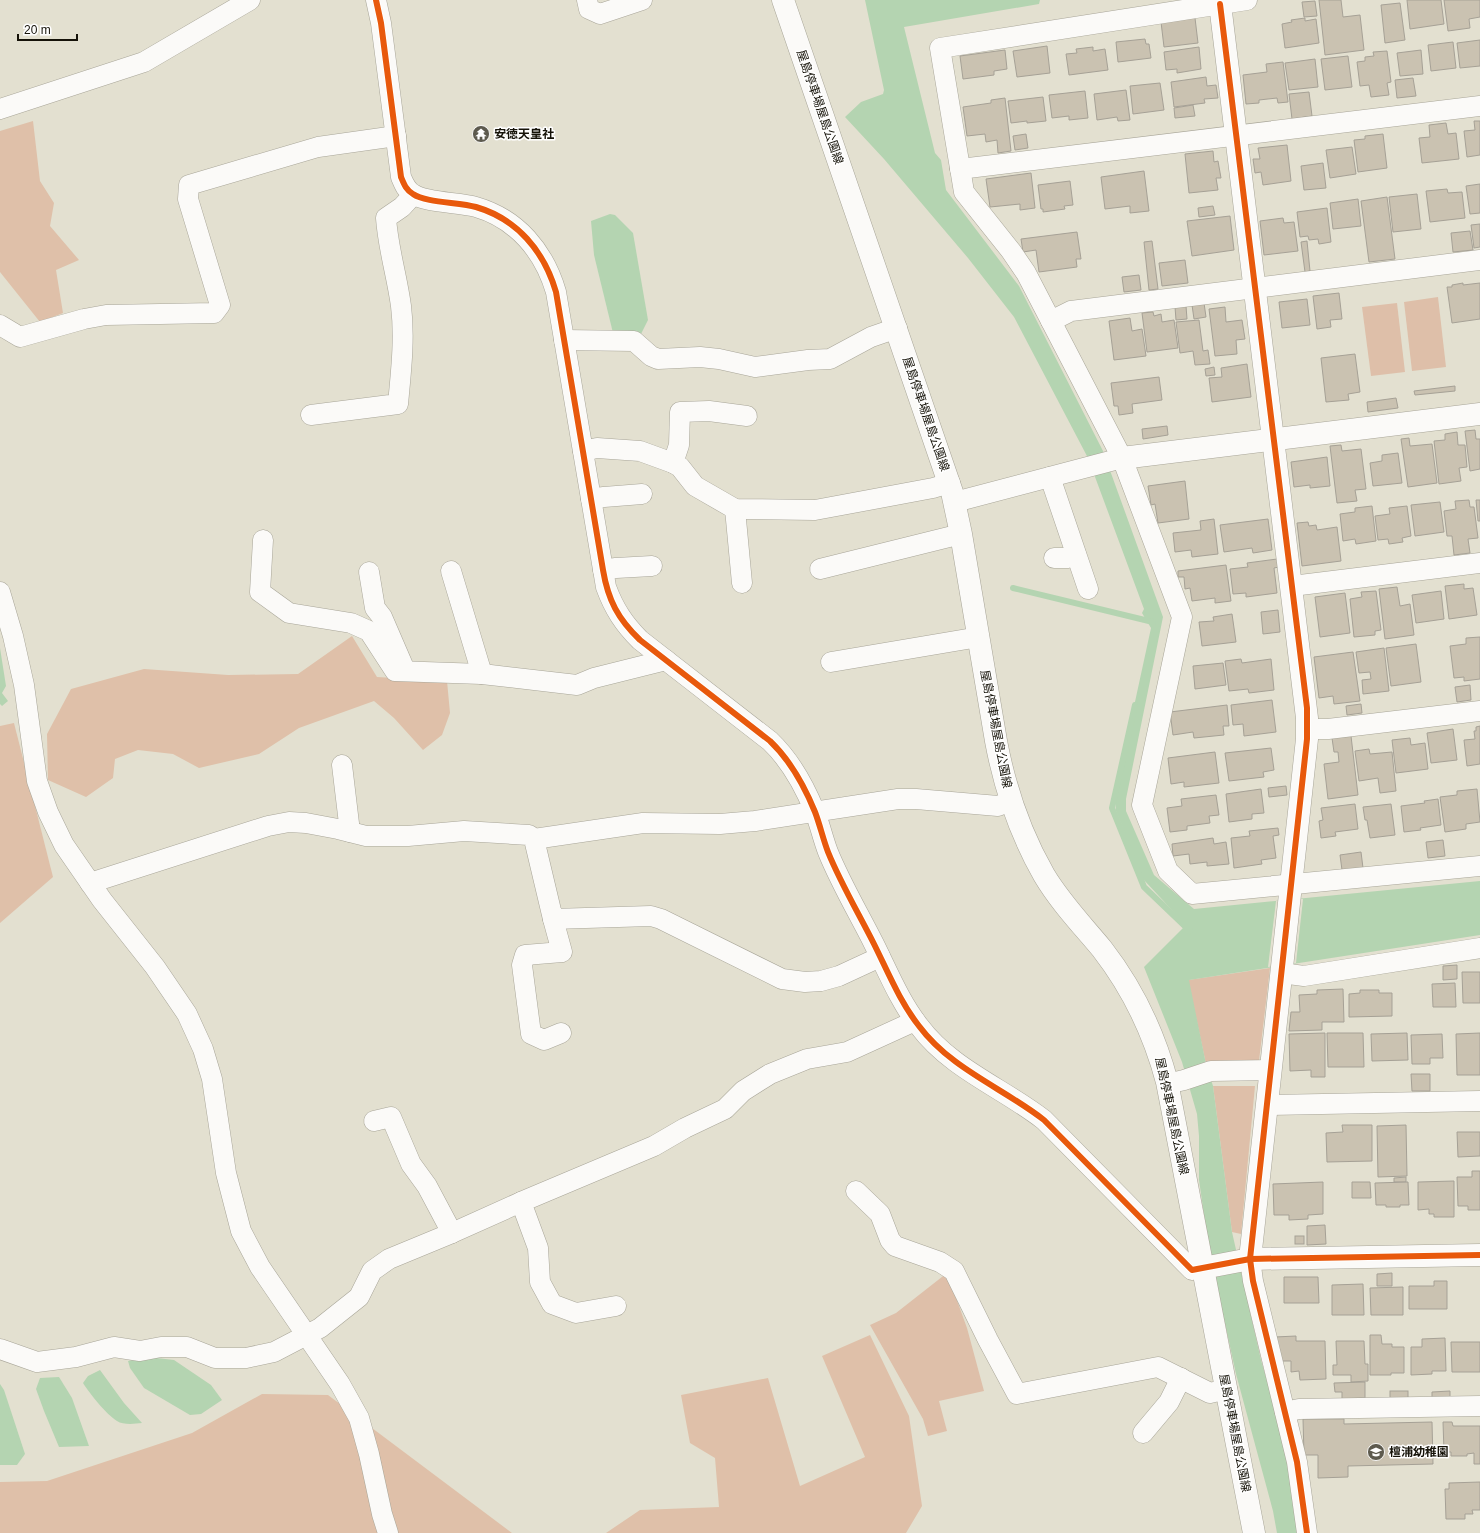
<svg xmlns="http://www.w3.org/2000/svg" width="1480" height="1533" font-family="Arial,'Noto Sans JP',sans-serif">
<rect width="100%" height="100%" fill="#e3e0d0"/>
<g fill="#debfa9">
<path d="M1438 297 1446 367 1412 371 1404 302Z"/>
<path d="M1397 303 1405 372 1371 376 1362 307Z"/>
<path d="M1270 968 1259 1061 1206 1064 1188 980Z"/>
<path d="M1213 1086H1255L1241 1234 1232 1232Z"/>
<path d="M947 1273 967 1328 984 1391 939 1401 947 1431 928 1436 923 1419 870 1325 896 1313Z"/>
</g>
<g fill="#dfc0a9">
<path d="M33 121 40 181 54 203 50 226 79 260 56 270 63 313 40 322 0 272V131Z"/>
<path d="M352 636 377 677 447 681 450 713 442 735 423 750 394 718 374 701 299 728 259 754 199 768 173 754 138 750 115 759 113 778 86 797 48 780 47 734 71 689 144 669 228 675 298 674Z"/>
<path d="M14 723 53 877 0 923V726Z"/>
<path d="M870 1335 909 1416 922 1506 906 1533H606L640 1510 719 1507 715 1458 690 1443 681 1395 768 1378 800 1486 865 1457 822 1356Z"/>
<path d="M262 1394 328 1395 512 1533H0V1482L47 1481 192 1433Z"/>
</g>
<g fill="#b4d4b1">
<path d="M865 0H1040L1039 4 904 27 935 153 941 160 946 190 1019 286 1103 451 1163 617 1126 799V811L1154 875 1194 909 1480 881V935L1189 980 1206 1064 1213 1086 1232 1232 1261 1360 1282 1433 1302 1533H1277L1273 1511 1236 1374 1209 1250 1199 1180V1136L1197 1114 1182 1062 1144 967 1186 925 1143 879 1116 811 1115 794 1151 628 1142 613 1144 609 1088 458 1014 317 968 258 884 159 845 117 861 102 883 94 884 90Z"/>
<path d="M610 214 615 215 633 233 648 320 641 334 613 333 594 255 591 221Z"/>
<path d="M0 648 6 686 2 693 8 701 2 706 0 704Z"/>
<path d="M148 1357 174 1360 211 1385 222 1400 201 1414 190 1415 144 1388 130 1368 128 1361Z"/>
<path d="M100 1370 124 1403 142 1423C134 1424 123 1425 117 1421 106 1414 90 1394 83 1383L88 1376Z"/>
<path d="M59 1377 72 1398 89 1446 59 1447 44 1411 36 1389 40 1378Z"/>
<path d="M0 1384 4 1390 25 1454 17 1465H0Z"/>
</g>
<path fill="#e3e0d0" d="M1303 899 1296 963 1268 967 1276 901Z"/>
<g fill="none" stroke-linecap="round" stroke-linejoin="round">
<g stroke="#b4d4b1" stroke-width="6">
<path d="M1013 588 1153 622"/>
<path d="M1135 705 1112 808 1144 887 1190 931"/>
</g>
</g>
<g fill="#cac2b1" stroke="#a6a196">
<path d="M1319 0H1341L1343 17 1360 15 1364 50 1325 55Z"/>
<path d="M1407 0H1441L1444 24 1410 29Z"/>
<path d="M1444 0H1480V17L1469 19 1470 28 1448 31Z"/>
<path d="M1315 1 1317 16 1304 17 1302 2Z"/>
<path d="M1400 3 1405 40 1385 43 1381 5Z"/>
<path d="M1195 18 1198 43 1164 47 1161 22Z"/>
<path d="M1305 18V21L1316 19 1319 43 1285 48 1282 24 1292 22 1291 20Z"/>
<path d="M1145 39 1146 44H1149L1151 58 1118 62 1116 42Z"/>
<path d="M1480 40V66L1460 68 1457 43Z"/>
<path d="M1453 42 1456 68 1431 71 1428 45Z"/>
<path d="M1047 46 1050 73 1017 77 1013 51Z"/>
<path d="M1093 47V51L1105 49 1108 70 1069 75 1066 54 1077 53 1076 49Z"/>
<path d="M1199 47 1201 69 1177 73V69L1166 70 1164 52Z"/>
<path d="M1005 50 1007 69 994 71V75L963 79 960 56Z"/>
<path d="M1421 50 1423 74 1400 76 1397 53Z"/>
<path d="M1387 51 1391 82 1387 83 1389 95 1371 97 1369 85 1360 86 1357 62 1365 61V57L1374 56 1373 52Z"/>
<path d="M1348 56 1352 87 1325 90 1321 59Z"/>
<path d="M1315 59 1318 87 1289 90 1285 63Z"/>
<path d="M1283 62 1288 102 1278 103 1277 98 1259 100V103L1246 104 1243 75 1267 72 1266 64Z"/>
<path d="M1206 77 1207 86 1216 85 1218 98 1204 99 1205 103 1174 107 1171 82Z"/>
<path d="M1413 78 1416 96 1397 98 1395 80Z"/>
<path d="M1160 83 1164 110 1133 114 1130 86Z"/>
<path d="M1126 90 1130 120 1118 121 1117 117 1097 120 1094 94Z"/>
<path d="M1085 91 1088 118 1069 120V116L1052 118 1049 95Z"/>
<path d="M1309 92 1312 116 1292 119 1289 94Z"/>
<path d="M1043 97 1046 121 1027 123V121L1011 123 1008 101Z"/>
<path d="M1005 98 1011 151 998 153 997 140 986 142 985 134 967 136 963 107 991 103V100Z"/>
<path d="M1193 105 1195 116 1175 118 1174 108Z"/>
<path d="M1474 121H1480V155L1467 157 1464 131 1475 130Z"/>
<path d="M1446 123 1448 134 1456 133 1459 159 1422 163 1419 138 1430 137 1429 125Z"/>
<path d="M1026 134 1028 148 1015 150 1013 136Z"/>
<path d="M1383 134 1387 168 1358 172 1354 140 1365 139V136Z"/>
<path d="M1287 145 1291 181 1263 185 1261 172 1255 173 1253 159H1260L1258 148Z"/>
<path d="M1352 147 1356 174 1330 178 1326 150Z"/>
<path d="M1213 151 1214 162 1218 161 1221 178H1216L1218 190 1189 193 1185 154Z"/>
<path d="M1323 163 1326 188 1304 190 1301 166Z"/>
<path d="M1144 171 1149 211 1130 213V206L1105 209 1101 177Z"/>
<path d="M1031 173 1035 208 1020 210V204L990 207 986 179Z"/>
<path d="M1070 181 1073 205 1064 206 1065 209 1043 212V209H1041L1038 185Z"/>
<path d="M1480 184V213L1470 214 1466 186Z"/>
<path d="M1447 189 1448 193 1462 192 1465 218 1430 222 1426 191Z"/>
<path d="M1417 194 1421 229 1393 232 1389 197Z"/>
<path d="M1387 197 1395 259 1369 262 1361 201Z"/>
<path d="M1358 199 1361 226 1333 229 1330 203Z"/>
<path d="M1213 206 1215 215 1199 217 1198 208Z"/>
<path d="M1327 208 1331 242 1319 244 1318 239 1309 240 1308 236 1300 237 1297 212Z"/>
<path d="M1230 216 1234 250 1192 256 1187 221Z"/>
<path d="M1283 218 1284 223 1294 222 1298 251 1264 255 1260 221Z"/>
<path d="M1480 224V247L1474 248 1471 225Z"/>
<path d="M1470 231 1473 250 1453 252 1451 233Z"/>
<path d="M1077 232 1081 259H1076L1077 267 1039 272 1036 250 1023 252 1021 239Z"/>
<path d="M1152 241 1158 289 1149 290 1144 242Z"/>
<path d="M1307 241 1310 271 1305 272 1301 242Z"/>
<path d="M1185 260 1188 283 1162 286 1159 263Z"/>
<path d="M1139 275 1141 290 1124 292 1122 277Z"/>
<path d="M1463 283V285L1480 283V319L1452 323 1447 287H1452V285Z"/>
<path d="M1339 293 1342 319 1330 320 1331 327 1317 329 1313 296Z"/>
<path d="M1307 299 1310 325 1282 328 1279 302Z"/>
<path d="M1204 303 1206 317 1194 319 1192 305Z"/>
<path d="M1186 306 1187 319 1176 320 1175 307Z"/>
<path d="M1225 307 1226 322 1242 320 1245 339 1236 340 1237 354 1215 356 1209 309Z"/>
<path d="M1153 312 1154 316 1161 314 1162 322 1174 320 1178 348 1147 352 1142 313Z"/>
<path d="M1130 318 1132 331 1142 329 1146 356 1114 360 1109 321Z"/>
<path d="M1199 320 1203 351 1208 350 1210 364 1195 365 1193 351 1180 353 1176 322Z"/>
<path d="M1355 354 1360 392 1348 394 1349 400 1326 402 1321 358Z"/>
<path d="M1247 364 1251 397 1212 402 1209 378 1222 377 1221 368Z"/>
<path d="M1214 367 1215 375 1206 376 1205 369Z"/>
<path d="M1159 377 1162 400 1132 404 1133 413 1119 415 1118 406H1114L1111 383Z"/>
<path d="M1455 386V391L1415 395 1414 391Z"/>
<path d="M1396 398 1398 408 1368 412 1367 402Z"/>
<path d="M1167 426 1168 435 1143 439 1142 429Z"/>
<path d="M1475 430 1476 439H1480V469L1470 471 1465 431Z"/>
<path d="M1457 432 1458 445H1465L1467 467 1459 468 1461 481 1439 484 1434 441 1445 440V434Z"/>
<path d="M1409 438 1410 446 1432 444 1437 483 1408 487 1401 439Z"/>
<path d="M1341 445 1342 451 1361 449 1366 489 1355 490 1357 501 1337 503 1330 446Z"/>
<path d="M1398 453 1402 483 1373 486 1370 463 1382 461V455Z"/>
<path d="M1327 457 1330 486 1310 488V485L1294 487 1291 462Z"/>
<path d="M1185 481 1189 519 1158 523 1155 504 1151 505 1148 486Z"/>
<path d="M1469 500 1470 507H1474L1478 538 1468 539 1470 553 1454 555 1452 536H1447L1444 511 1456 509 1455 501Z"/>
<path d="M1476 500H1480V521H1478Z"/>
<path d="M1440 502 1444 532 1415 536 1411 505Z"/>
<path d="M1372 506 1376 541 1356 544 1355 539 1343 541 1340 514 1355 512V508Z"/>
<path d="M1407 506 1411 536 1402 538 1403 542 1389 544 1388 539 1378 540 1375 516 1390 514 1389 508Z"/>
<path d="M1214 519 1218 554 1192 557 1191 550 1175 552 1173 533 1201 530 1200 521Z"/>
<path d="M1268 519 1272 550 1253 553 1252 548 1224 552 1220 525Z"/>
<path d="M1308 522 1309 526 1316 525 1317 530 1337 527 1341 561 1302 566 1297 523Z"/>
<path d="M1277 559 1279 567 1274 568 1277 593 1246 597V593L1233 594 1230 569 1248 567 1247 563Z"/>
<path d="M1226 565 1231 601 1215 603V598L1192 601 1190 588 1185 589 1184 577H1178V571Z"/>
<path d="M1464 584V589L1473 588 1477 615 1449 619 1445 586Z"/>
<path d="M1397 587 1400 606 1410 604 1414 635 1385 639 1379 589Z"/>
<path d="M1376 591 1381 630 1375 631V635L1354 637 1350 599 1362 597 1361 592Z"/>
<path d="M1441 591 1444 619 1416 623 1412 595Z"/>
<path d="M1345 593 1350 633 1320 637 1315 597Z"/>
<path d="M1278 610 1280 632 1263 634 1261 612Z"/>
<path d="M1232 614 1236 642 1202 646 1199 622 1214 621 1213 617Z"/>
<path d="M1480 637V679L1464 681V677L1454 678 1450 646 1466 644V638Z"/>
<path d="M1416 644 1421 682 1391 686 1386 648Z"/>
<path d="M1384 648 1389 691 1363 694 1362 680 1371 679 1370 672 1359 673 1356 652Z"/>
<path d="M1353 652 1360 701 1334 704 1333 696 1319 698 1314 657Z"/>
<path d="M1241 659 1242 663 1271 659 1274 690 1249 693 1248 689 1229 691 1225 661Z"/>
<path d="M1223 663 1226 685 1195 689 1193 666Z"/>
<path d="M1470 685 1471 700 1457 702 1455 687Z"/>
<path d="M1272 700 1276 732 1244 736 1243 724 1233 725 1231 705Z"/>
<path d="M1361 704 1362 713 1347 715 1346 706Z"/>
<path d="M1227 705 1229 726H1223L1224 735 1194 738 1193 732 1173 735 1170 712Z"/>
<path d="M1480 726V764L1467 766 1464 740 1475 739 1474 731H1476V727Z"/>
<path d="M1453 729 1457 760 1431 763 1427 733Z"/>
<path d="M1351 736 1358 795 1328 799 1324 764 1339 762 1338 752H1334L1332 738Z"/>
<path d="M1410 738 1411 745 1425 743 1428 769 1396 773 1392 740Z"/>
<path d="M1271 748 1274 770 1263 772 1264 777 1229 781 1225 753Z"/>
<path d="M1369 749 1370 754 1392 752 1396 791 1380 793 1378 778 1359 781 1355 751Z"/>
<path d="M1215 752 1219 783 1184 787V782L1171 784 1168 758Z"/>
<path d="M1286 786 1287 795 1269 797 1268 788Z"/>
<path d="M1261 789 1264 813 1252 814V819L1229 822 1226 794Z"/>
<path d="M1477 789 1480 822 1466 824V829L1445 832 1440 797 1457 795V791Z"/>
<path d="M1216 795 1219 815 1209 816 1210 823 1187 826V830L1170 832 1167 808 1182 806 1181 799Z"/>
<path d="M1438 799 1441 825 1420 828 1421 830 1404 832 1401 806 1425 803 1424 801Z"/>
<path d="M1355 804 1358 829 1335 832 1336 836 1321 838 1319 821 1323 820 1321 808Z"/>
<path d="M1391 804 1395 835 1370 838 1367 820H1365L1363 807Z"/>
<path d="M1278 828 1279 835 1273 836 1276 858 1261 860 1262 864 1234 868 1231 838 1250 836 1249 831Z"/>
<path d="M1213 838 1214 844 1226 842 1229 864 1207 866V862L1190 864 1189 854 1173 856 1172 844Z"/>
<path d="M1443 840 1445 856 1428 858 1426 842Z"/>
<path d="M1361 852 1363 868 1342 870 1340 855Z"/>
<path d="M1457 965V979L1443 980V966Z"/>
<path d="M1462 972H1480V1003H1463Z"/>
<path d="M1455 983 1456 1007H1433L1432 984Z"/>
<path d="M1343 989 1344 1022H1322V1030L1289 1031 1291 1012H1300L1299 995 1317 994V990Z"/>
<path d="M1360 990H1379V993H1392V1016L1349 1017V994L1360 993Z"/>
<path d="M1325 1033V1077H1311V1070L1290 1071 1289 1034Z"/>
<path d="M1327 1033H1363L1364 1067H1328Z"/>
<path d="M1407 1033 1408 1060 1372 1061 1371 1034Z"/>
<path d="M1480 1033V1075H1457L1456 1034Z"/>
<path d="M1442 1034 1443 1058H1430V1064H1412L1411 1035Z"/>
<path d="M1411 1074H1430V1091H1412Z"/>
<path d="M1342 1125H1372V1161L1327 1162 1326 1133 1343 1132Z"/>
<path d="M1406 1125 1407 1176 1378 1177 1377 1126Z"/>
<path d="M1457 1132H1480V1156L1458 1157Z"/>
<path d="M1472 1171H1480V1210H1468V1206H1458L1457 1177H1472Z"/>
<path d="M1406 1177V1182H1394V1178Z"/>
<path d="M1454 1181V1217H1434V1214H1429V1209L1418 1210V1182Z"/>
<path d="M1323 1182V1214L1308 1215V1219L1289 1220V1215H1274L1273 1184Z"/>
<path d="M1352 1182H1370L1371 1198H1352Z"/>
<path d="M1408 1182 1409 1205H1400V1207H1386V1205H1376L1375 1183Z"/>
<path d="M1325 1225 1326 1244 1307 1245V1226Z"/>
<rect x="1295" y="1236" width="9" height="8"/>
<path d="M1392 1273V1286H1377V1274Z"/>
<path d="M1284 1277H1318L1319 1303H1284Z"/>
<path d="M1434 1281H1447V1309H1409V1286H1434Z"/>
<path d="M1363 1284 1364 1315H1332V1285Z"/>
<path d="M1403 1287V1315H1371L1370 1288Z"/>
<path d="M1370 1335H1381L1382 1344H1392V1347H1404V1373H1391V1375H1370Z"/>
<path d="M1296 1336V1341H1325L1326 1379 1300 1380 1299 1371 1291 1372V1361H1281L1275 1337Z"/>
<path d="M1445 1338 1446 1371H1432V1374L1411 1375V1347H1422V1339Z"/>
<path d="M1336 1341H1364L1365 1364H1368V1381L1351 1382V1375H1333V1365H1337Z"/>
<path d="M1451 1342H1480V1372H1452Z"/>
<path d="M1365 1382V1398L1342 1399V1392H1335L1334 1383Z"/>
<rect x="1390" y="1391" width="18" height="8"/>
<path d="M1450 1391V1398H1432V1392Z"/>
<path d="M1303 1419H1344V1424L1432 1422 1433 1464 1348 1466V1477L1318 1478V1455H1304Z"/>
<path d="M1443 1422H1452L1453 1426H1480V1464H1474V1453L1467 1454V1456H1451V1452H1444Z"/>
<path d="M1480 1482V1510H1472L1473 1514H1465V1519H1446L1445 1489H1449V1483Z"/>
</g>
<g fill="none" stroke-linecap="round" stroke-linejoin="round">
<g stroke="#a8a598" stroke-width="21">
<g id="street">
<path d="M376 0 381 23 401 177C404 184 406 190 413 194 426 203 459 202 476 207 517 219 544 251 556 292L606 587C614 609 624 624 640 640L770 741C791 761 804 785 815 812 820 825 823 839 828 852 841 884 859 914 874 944 888 972 900 1002 919 1026 951 1069 1003 1088 1044 1120L1192 1270 1203 1268"/>
<path d="M587 0 589 9 600 14 642 0"/>
<path d="M1247 0 940 48 964 192 1011 251 1026 273 1122 458 1182 617 1142 805 1168 871 1192 894 1480 866"/>
<path d="M0 109 144 62 250 0"/>
<path d="M960 169 1480 106"/>
<path d="M1051 321 1071 311 1480 260"/>
<path d="M0 325 20 337 84 319 106 315 214 313 220 305 188 199 189 185 318 147 396 136"/>
<path d="M564 340 634 341 651 356 658 359 700 357 719 359 755 367 808 360 830 359 871 337 897 328"/>
<path d="M311 415 398 404C401 372 405 338 401 306 397 276 388 248 386 218L402 207 413 195"/>
<path d="M583 451 597 448 640 451 673 463 680 467 695 486 735 509 815 510 933 488 950 483"/>
<path d="M673 463 679 445 680 412 709 411 747 416"/>
<path d="M1050 477 1088 589"/>
<path d="M591 499 604 497 642 494"/>
<path d="M955 502 1122 458"/>
<path d="M735 509 742 583"/>
<path d="M263 540 260 592 289 613 351 623 369 631 395 671 482 674 577 685 594 678 666 660"/>
<path d="M1054 558H1067L1076 555"/>
<path d="M820 569 961 534"/>
<path d="M603 570 616 568 652 566"/>
<path d="M451 571 482 674"/>
<path d="M369 572 375 608 382 617 404 668"/>
<path d="M1292 586 1480 563"/>
<path d="M0 592 13 636 24 685 37 781 48 812 64 845 102 900 155 967 187 1014 203 1049 212 1079 226 1173 241 1231 260 1267 340 1384 359 1418 369 1454 382 1514 388 1533"/>
<path d="M831 662 979 637"/>
<path d="M1307 729H1328L1480 711"/>
<path d="M342 765 350 832"/>
<path d="M534 839 643 823 720 824 755 821 898 799H916L998 806 1011 801"/>
<path d="M90 883 268 826 289 822 306 823 338 829 366 836H408L464 831 529 835 534 839 553 919 651 916 661 919 782 979 805 982 821 981 839 976 880 957"/>
<path d="M553 919 562 952 525 955 522 965 531 1034 544 1040 561 1033"/>
<path d="M1281 973 1304 976 1480 948"/>
<path d="M1167 1084 1184 1080 1211 1071 1271 1070"/>
<path d="M1267 1105 1480 1101"/>
<path d="M374 1121 391 1117 411 1164 427 1186 452 1233"/>
<path d="M856 1191 880 1214 890 1240 895 1246 940 1262 954 1271 988 1340 1017 1394 1158 1367 1210 1393 1227 1389"/>
<path d="M1250 1259 1253 1281 1297 1462 1307 1533"/>
<path d="M616 1306 576 1313 552 1304 540 1282 538 1248 521 1202 654 1146 685 1128 725 1109 743 1091 770 1074 807 1059 847 1052 915 1021"/>
<path d="M0 1349 37 1362 76 1357 114 1347 140 1351 161 1347H187L215 1358H246L274 1352 320 1328 359 1297 372 1271 389 1259 452 1233 521 1202"/>
<path d="M1285 1412 1299 1409 1480 1406"/>
<path d="M1143 1433 1169 1402 1181 1378"/>
</g>
</g>
<g stroke="#a8a598" stroke-width="23">
<g id="secondary">
<path d="M783 0 952 492 961 534 996 741C1005 789 1020 833 1044 875 1060 902 1082 925 1102 949 1133 989 1154 1033 1167 1082L1254 1533"/>
<path d="M1220 4 1307 718V739L1250 1259"/>
<path d="M1122 458 1480 414"/>
<path d="M1203 1268 1250 1259 1480 1255"/>
</g>
</g>
<use href="#street" stroke="#fbfaf8" stroke-width="20"/>
<use href="#secondary" stroke="#fbfaf8" stroke-width="22"/>
<g stroke="#fff" stroke-width="8">
<g id="cycleway">
<path d="M376 0 381 23 401 177C404 184 406 190 413 194 426 203 459 202 476 207 517 219 544 251 556 292L603 570C608 600 618 619 640 640L770 741C791 761 804 785 815 812 820 825 823 839 828 852 841 884 859 914 874 944 888 972 900 1002 919 1026 951 1069 1003 1088 1044 1120L1192 1270 1250 1259 1480 1255"/>
<path d="M1220 4 1307 708V739L1250 1259 1253 1281 1297 1462 1307 1533"/>
</g>
</g>
<use href="#cycleway" stroke="#e8590c" stroke-width="6"/>
</g>
<defs>
<g id="temple-disc" transform="scale(0.9)"><circle r="9.5" fill="#5d5a4e" stroke="#fff"/><path d="M0-6L5-2H3V0L6.5 2.5H4V6H1.5V3h-3V6H-4V2.5H-6.5L-3 0V-2H-5Z" fill="#fff"/></g>
<g id="school-disc" transform="scale(0.9)"><circle r="9.5" fill="#5d5a4e" stroke="#fff"/><path d="M0-5L7-2L0 1L-7-2ZM-4 1L0 2.5L4 1V4Q0 6-4 4Z" fill="#fff"/></g>
</defs>
<g fill-rule="evenodd">
<use href="#temple-disc" x="481" y="134"/>
<use href="#school-disc" x="1376" y="1452"/>
</g>
<g text-anchor="middle" dominant-baseline="central" stroke-width="3" stroke-linejoin="round" paint-order="stroke">
<g font-size="12" fill="#151208" stroke="#fff">
<text transform="translate(820 107) rotate(71)">屋島停車場屋島公園線</text>
<text transform="translate(926 414) rotate(71)">屋島停車場屋島公園線</text>
<text transform="translate(996 729) rotate(79)">屋島停車場屋島公園線</text>
<text transform="translate(1172 1116) rotate(78)">屋島停車場屋島公園線</text>
<text transform="translate(1235 1433) rotate(79)">屋島停車場屋島公園線</text>
</g>
<g font-size="12" font-weight="bold" fill="#151208" stroke="#fff" text-anchor="start">
<text x="494" y="134">安徳天皇社</text>
<text x="1389" y="1452">檀浦幼稚園</text>
</g>
</g>
<path d="M18 34v6h59v-6" fill="none" stroke="#151208" stroke-width="2"/>
<text x="24" y="34" font-size="12" fill="#151208" stroke="#ffffff" stroke-width="3" paint-order="stroke">20 m</text>
</svg>
